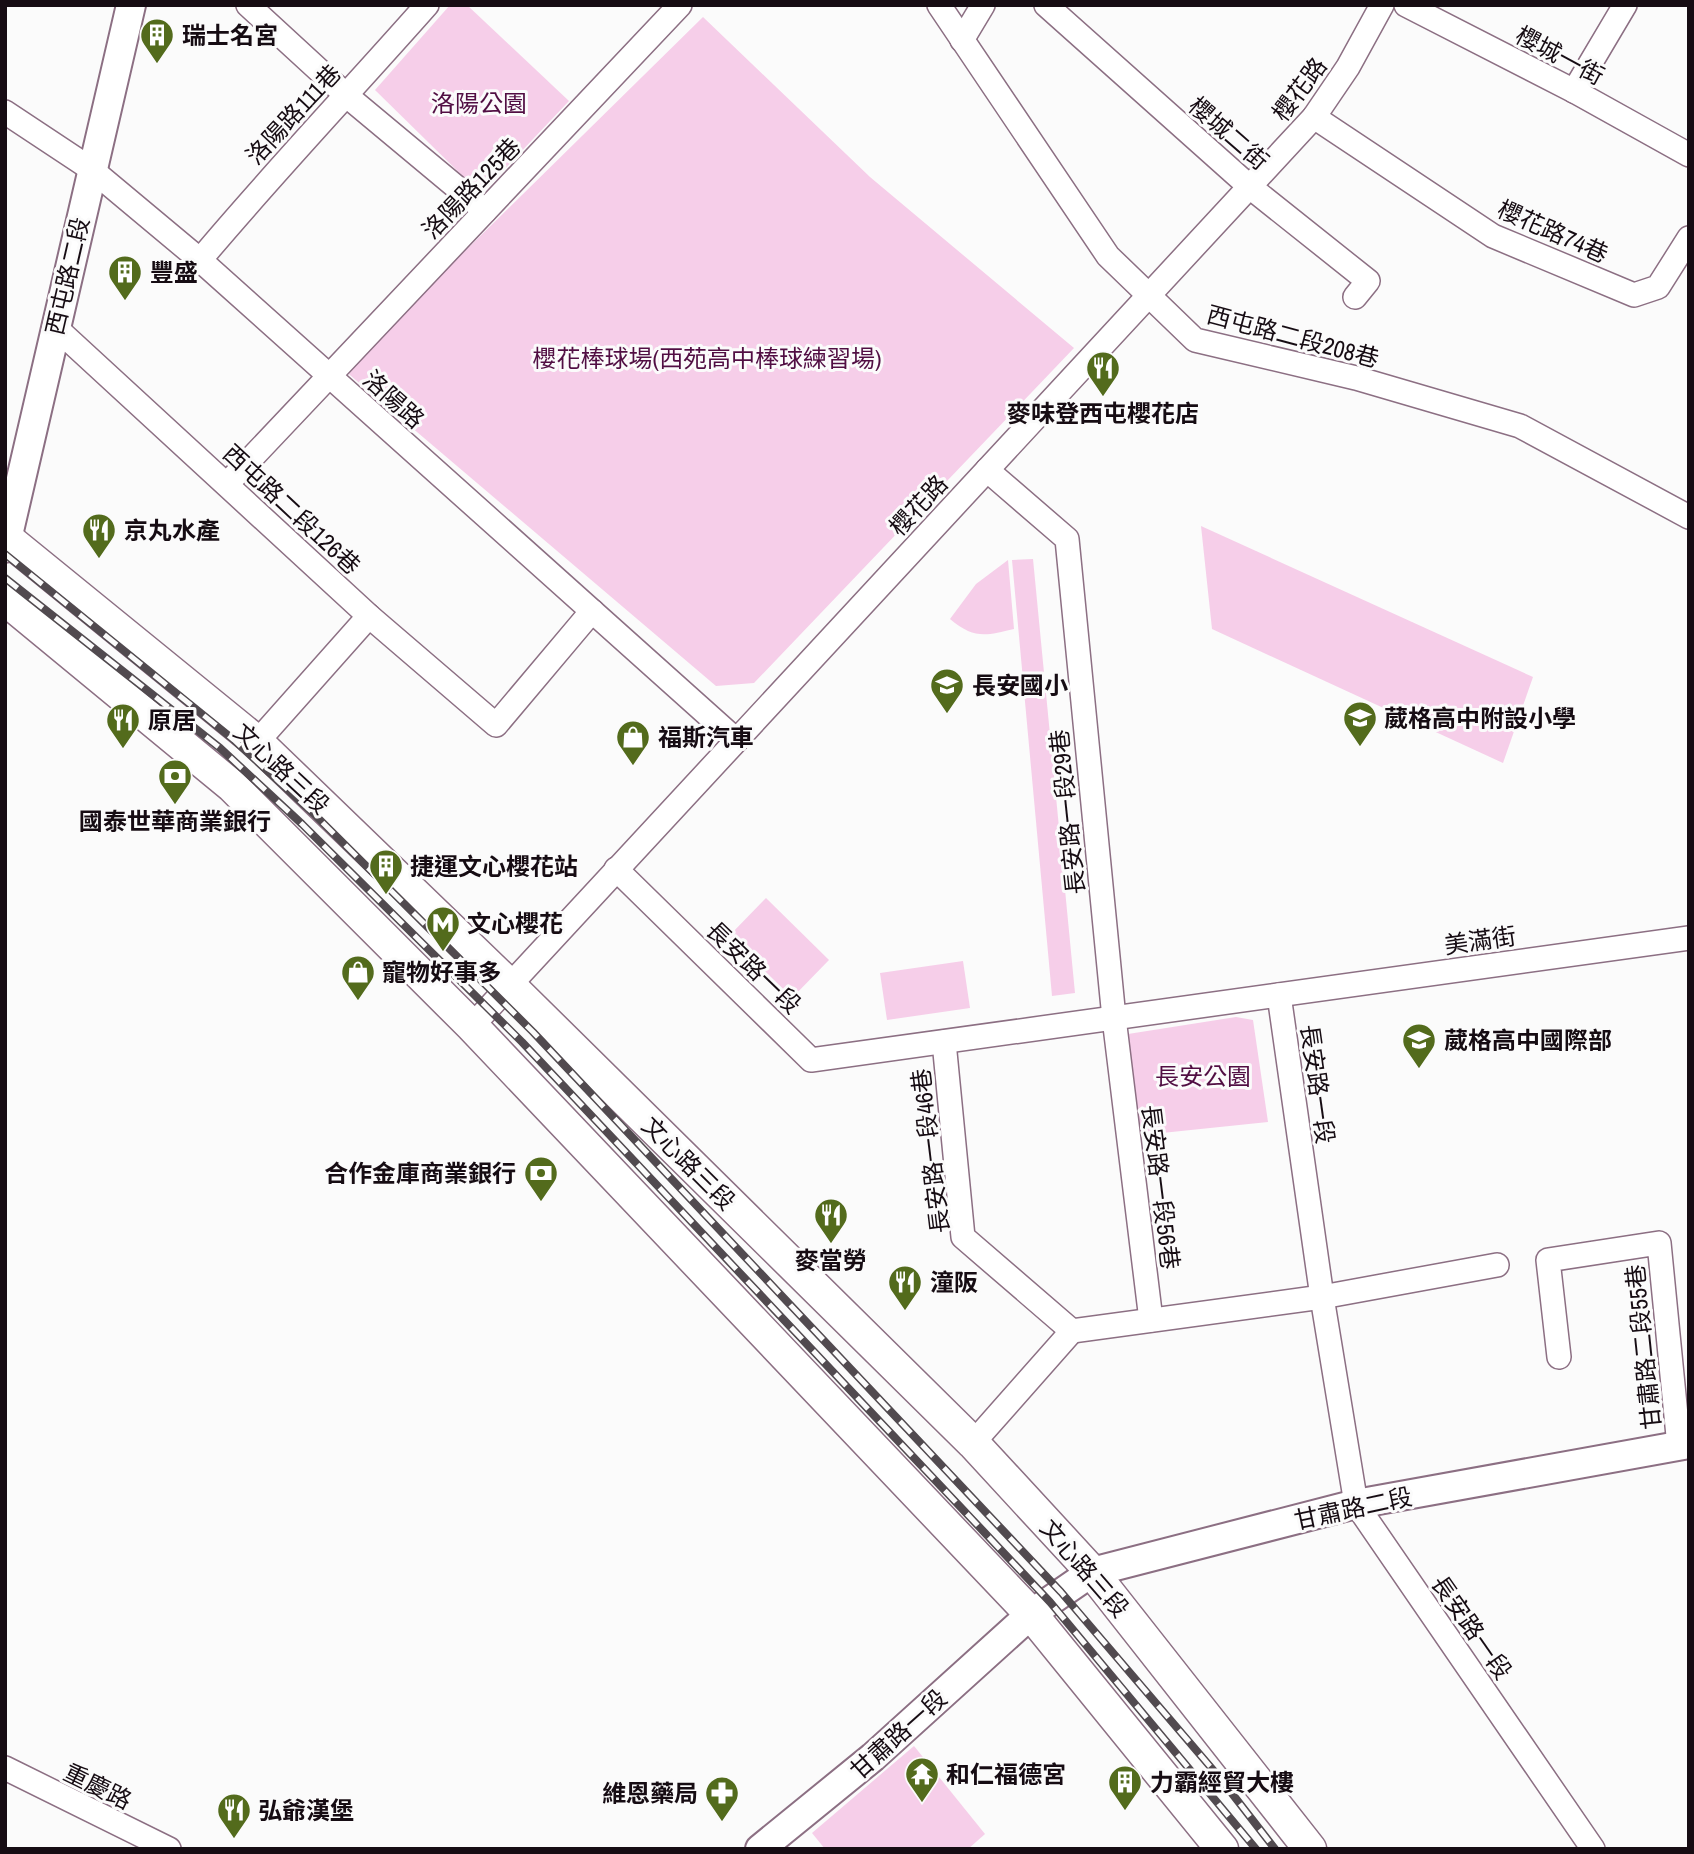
<svg xmlns="http://www.w3.org/2000/svg" width="1694" height="1854" font-family="'Archivo Narrow','Noto Sans TC',sans-serif">
<rect width="100%" height="100%" fill="#fbfbfb"/>
<g fill="#f6cee9">
<path d="M450 5H467L569 101 481 194 375 90Z"/>
<path d="M703 17 870 177 1074 348 754 683 716 686 344 370Z"/>
<path d="M1201 526 1533 677 1503 763 1212 629Z"/>
<path d="M1033 559 1075 993 1052 996 1012 560Z"/>
<path d="M1008 560 1014 629C985 636 974 639 950 619L976 584Z"/>
<path d="M766 898 829 960 792 998 729 936Z"/>
<path d="M963 961 970 1008 887 1020 880 973Z"/>
<path d="M1236 1017 1253 1020 1268 1122 1133 1136 1116 1049 1128 1034Z"/>
<path d="M914 1746 985 1834 968 1849H825L812 1833Z"/>
</g>
<g fill="none" stroke-linecap="round" stroke-linejoin="round">
<g stroke="#8c6f83" stroke-width="26">
<g id="minor">
<path d="M248 5 347 96 485 211"/>
<path d="M939 5 1108 256 1195 340 1356 378 1520 426 1689 517"/>
<path d="M1046 5 1250 187 1368 281 1355 297"/>
<path d="M1406 5 1574 91 1689 155"/>
<path d="M962 40 983 5"/>
<path d="M1574 91 1625 5"/>
<path d="M5 112 91 169 200 260 736 740"/>
<path d="M1314 117 1493 236 1634 295 1658 287 1689 238"/>
<path d="M200 260C273 173 351 91 427 5"/>
<path d="M55 327 369 616 496 725 592 611"/>
<path d="M987 470 1067 539 1114 1018 1151 1320"/>
<path d="M227 484 680 5"/>
<path d="M257 742 369 616"/>
<path d="M616 869 811 1060 1689 938"/>
<path d="M1279 995 1322 1297 1356 1504 1593 1849"/>
<path d="M472 1026 1314 117 1348 67 1382 5"/>
<path d="M944 1042 963 1237 1072 1331"/>
<path d="M1072 1331 1322 1297 1497 1265"/>
<path d="M1559 1357 1548 1260 1659 1243 1679 1446"/>
<path d="M973 1443 1072 1331"/>
<path d="M5 1768 169 1849"/>
</g>
</g>
<g stroke="#8c6f83" stroke-width="32">
<g id="tertiary">
<path d="M5 548 131 5"/>
<path d="M760 1849 873 1757 1031 1614 1092 1572 1356 1504 1689 1444"/>
</g>
</g>
<g stroke="#8c6f83" stroke-width="35">
<g id="secondary">
<path d="M5 537 257 742 509 985 973 1443 1092 1572 1310 1849"/>
<path d="M5 599 232 786 472 1026 1031 1614 1222 1849"/>
</g>
</g>
<use href="#minor" stroke="#fff" stroke-width="23"/>
<use href="#tertiary" stroke="#fff" stroke-width="28"/>
<use href="#secondary" stroke="#fff" stroke-width="32"/>
<g stroke="#514a4f" stroke-width="8">
<g id="rail">
<path d="M5 554 234 740 313 813 533 1032 1061 1592 1220 1778 1275 1849"/>
<path d="M5 578 220 748 302 824 522 1042 1050 1602 1256 1849"/>
</g>
</g>
<use href="#rail" stroke="#fbfbfb" stroke-width="5" stroke-dasharray="16" stroke-linecap="butt"/>
</g>
<defs>
<g id="building-pin" transform="scale(1.75)"><path d="M0 17L-7.5 6A9.5 9.5 0 1 1 7.5 6Z" fill="#536b1c" stroke="#fbfbfb"/><path d="M-4-6H4V6H1V3H-1V6H-4ZM-2.5-4.3h1.7v1.8h-1.7ZM.8-4.3h1.7v1.8H.8ZM-2.5-1h1.7V.8h-1.7ZM.8-1h1.7V.8H.8Z" fill="#fff"/></g>
<g id="restaurant-pin" transform="scale(1.75)"><path d="M0 17L-7.5 6A9.5 9.5 0 1 1 7.5 6Z" fill="#536b1c" stroke="#fbfbfb"/><path d="M-5-6h1v4h1v-4h1v4h1v-4h1v5L-1.5 .5V6h-2V.5L-5-1ZM5-6V6H3V1.5H1.5Q1.5-4 5-6Z" fill="#fff"/></g>
<g id="school-pin" transform="scale(1.75)"><path d="M0 17L-7.5 6A9.5 9.5 0 1 1 7.5 6Z" fill="#536b1c" stroke="#fbfbfb"/><path d="M0-5L7-2L0 1L-7-2ZM-4 1L0 2.5L4 1V4Q0 6-4 4Z" fill="#fff"/></g>
<g id="shop-pin" transform="scale(1.75)"><path d="M0 17L-7.5 6A9.5 9.5 0 1 1 7.5 6Z" fill="#536b1c" stroke="#fbfbfb"/><path d="M-5-2.5h2.3a2.7 3.5 0 0 1 5.4 0H5L5.5 6h-11ZM-1.5-2.5h3a1.5 2.3 0 0 0-3 0Z" fill="#fff"/></g>
<g id="bank-pin" transform="scale(1.75)"><path d="M0 17L-7.5 6A9.5 9.5 0 1 1 7.5 6Z" fill="#536b1c" stroke="#fbfbfb"/><path d="M-6-4H6V4H-6ZM0-2.3a2.3 2.3 0 1 0 0 4.6a2.3 2.3 0 1 0 0-4.6Z" fill="#fff"/></g>
<g id="metro-pin" transform="scale(1.75)"><path d="M0 17L-7.5 6A9.5 9.5 0 1 1 7.5 6Z" fill="#536b1c" stroke="#fbfbfb"/><path d="M-5.5 5V-5H-3L0 0L3-5H5.5V5H3V-.5L0 4L-3-.5V5Z" fill="#fff"/></g>
<g id="temple-pin" transform="scale(1.75)"><path d="M0 17L-7.5 6A9.5 9.5 0 1 1 7.5 6Z" fill="#536b1c" stroke="#fbfbfb"/><path d="M0-6L5-2H3V0L6.5 2.5H4V6H1.5V3h-3V6H-4V2.5H-6.5L-3 0V-2H-5Z" fill="#fff"/></g>
<g id="pharmacy-pin" transform="scale(1.75)"><path d="M0 17L-7.5 6A9.5 9.5 0 1 1 7.5 6Z" fill="#536b1c" stroke="#fbfbfb"/><path d="M-2-6h4v4h4v4h-4v4h-4v-4h-4v-4h4Z" fill="#fff"/></g>
</defs>
<g fill-rule="evenodd">
<use href="#building-pin" x="157" y="35"/>
<use href="#building-pin" x="125" y="272"/>
<use href="#restaurant-pin" x="1103" y="368"/>
<use href="#restaurant-pin" x="99" y="530"/>
<use href="#school-pin" x="947" y="685"/>
<use href="#school-pin" x="1360" y="718"/>
<use href="#restaurant-pin" x="123" y="720"/>
<use href="#shop-pin" x="633" y="737"/>
<use href="#bank-pin" x="175" y="776"/>
<use href="#building-pin" x="386" y="866"/>
<use href="#metro-pin" x="443" y="923"/>
<use href="#shop-pin" x="358" y="972"/>
<use href="#school-pin" x="1419" y="1040"/>
<use href="#bank-pin" x="541" y="1173"/>
<use href="#restaurant-pin" x="831" y="1215"/>
<use href="#restaurant-pin" x="905" y="1282"/>
<use href="#temple-pin" x="922" y="1774"/>
<use href="#building-pin" x="1125" y="1782"/>
<use href="#pharmacy-pin" x="722" y="1793"/>
<use href="#restaurant-pin" x="234" y="1810"/>
</g>
<g text-anchor="middle" dominant-baseline="central" stroke-width="6" stroke-linejoin="round" paint-order="stroke">
<g font-size="24" font-weight="bold" fill="#160c13" stroke="#fbfbfb" text-anchor="start">
<text x="182" y="35">瑞士名宮</text>
<text x="150" y="272">豐盛</text>
<text x="1103" y="413" text-anchor="middle">麥味登西屯櫻花店</text>
<text x="124" y="530">京丸水產</text>
<text x="972" y="685">長安國小</text>
<text x="1384" y="718">葳格高中附設小學</text>
<text x="148" y="720">原居</text>
<text x="658" y="737">福斯汽車</text>
<text x="175" y="821" text-anchor="middle">國泰世華商業銀行</text>
<text x="410" y="866">捷運文心櫻花站</text>
<text x="467" y="923">文心櫻花</text>
<text x="382" y="972">寵物好事多</text>
<text x="1444" y="1040">葳格高中國際部</text>
<text x="516" y="1173" text-anchor="end">合作金庫商業銀行</text>
<text x="831" y="1260" text-anchor="middle">麥當勞</text>
<text x="930" y="1282">潼阪</text>
<text x="946" y="1774">和仁福德宮</text>
<text x="1150" y="1782">力霸經貿大樓</text>
<text x="698" y="1793" text-anchor="end">維恩藥局</text>
<text x="258" y="1810">弘爺漢堡</text>
</g>
<g font-size="24" fill="#160c13" stroke="#fbfbfb">
<text transform="translate(1560 55) rotate(28)">櫻城一街</text>
<text transform="translate(1299 89) rotate(-53)">櫻花路</text>
<text transform="translate(293 114) rotate(-47)">洛陽路111巷</text>
<text transform="translate(1229 133) rotate(41)">櫻城二街</text>
<text transform="translate(471 188) rotate(-46)">洛陽路125巷</text>
<text transform="translate(1553 231) rotate(24)">櫻花路74巷</text>
<text transform="translate(67 276) rotate(-77)">西屯路二段</text>
<text transform="translate(1293 336) rotate(15)">西屯路二段208巷</text>
<text transform="translate(394 399) rotate(42)">洛陽路</text>
<text transform="translate(918 505) rotate(-47)">櫻花路</text>
<text transform="translate(292 509) rotate(43)">西屯路二段126巷</text>
<text transform="translate(282 768) rotate(43)">文心路三段</text>
<text transform="translate(1067 812) rotate(-96)">長安路一段29巷</text>
<text transform="translate(1480 940) rotate(-8)">美滿街</text>
<text transform="translate(754 967) rotate(44)">長安路一段</text>
<text transform="translate(1318 1084) rotate(82)">長安路一段</text>
<text transform="translate(930 1151) rotate(-97)">長安路一段46巷</text>
<text transform="translate(689 1163) rotate(45)">文心路三段</text>
<text transform="translate(1161 1187) rotate(83)">長安路一段56巷</text>
<text transform="translate(1643 1347) rotate(-96)">甘肅路二段55巷</text>
<text transform="translate(1353 1508) rotate(-12)">甘肅路二段</text>
<text transform="translate(1085 1568) rotate(49)">文心路三段</text>
<text transform="translate(1472 1627) rotate(55)">長安路一段</text>
<text transform="translate(898 1734) rotate(-42)">甘肅路一段</text>
<text transform="translate(98 1786) rotate(26)">重慶路</text>
</g>
<g font-size="24" fill="#510e43" stroke="#fbfbfb">
<text x="479" y="103">洛陽公園</text>
<text x="707" y="358">櫻花棒球場(西苑高中棒球練習場)</text>
<text x="1203" y="1076">長安公園</text>
</g>
</g>
<rect width="1694" height="1854" fill="none" stroke="#160c13" stroke-width="14"/>
</svg>
